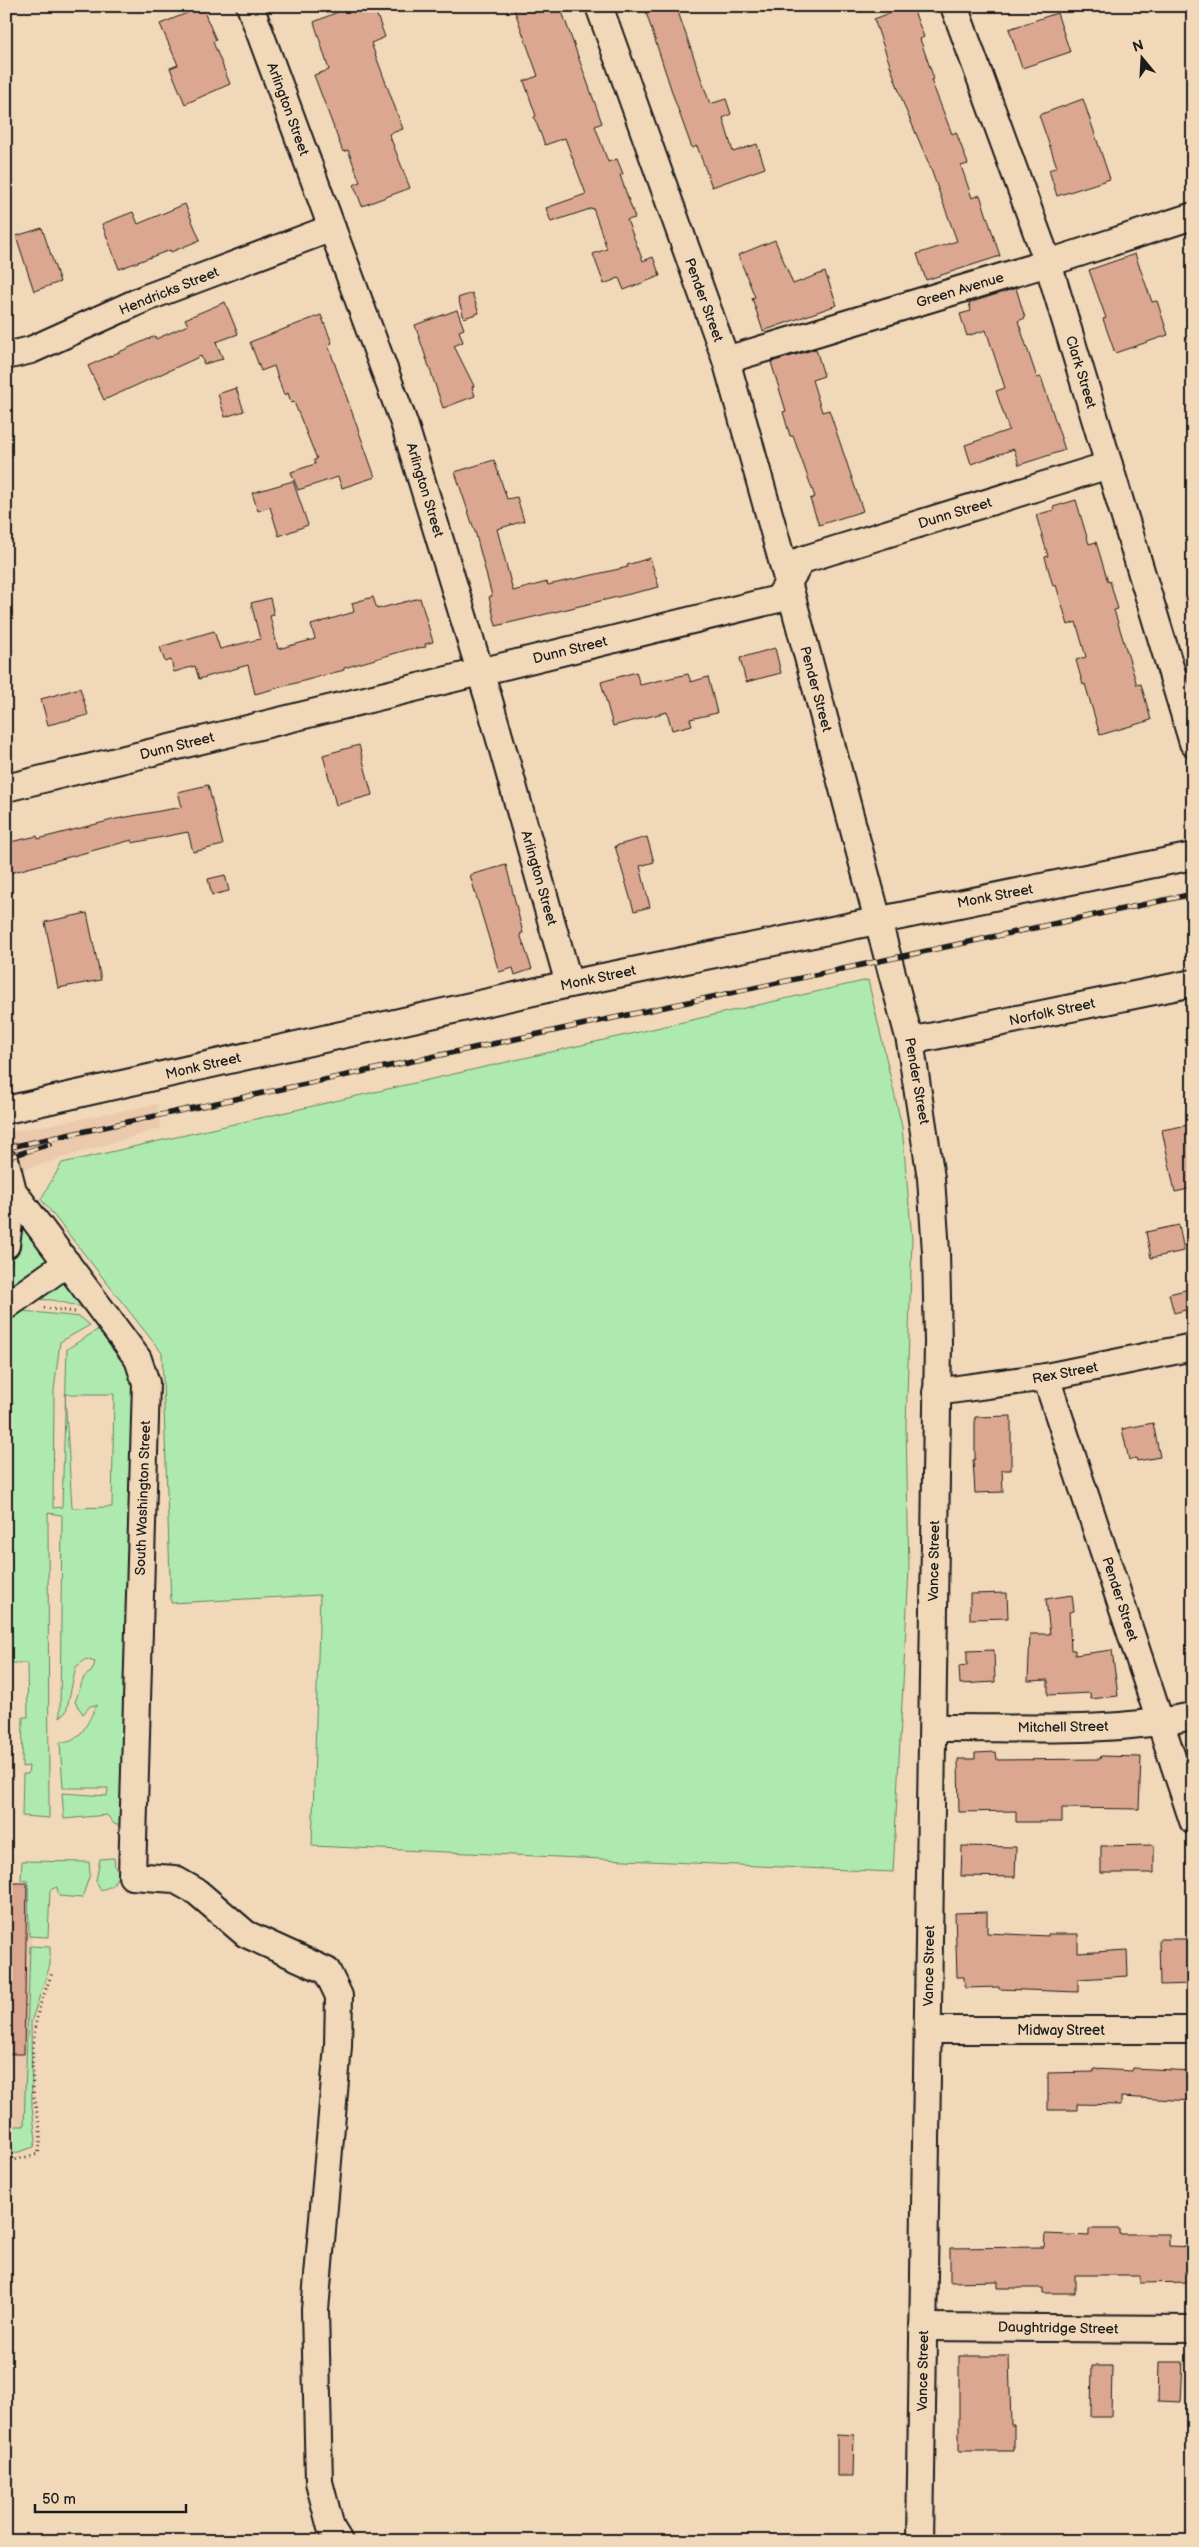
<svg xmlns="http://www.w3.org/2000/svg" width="1199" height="2547" font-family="'Balsamiq Sans',sans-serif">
<rect width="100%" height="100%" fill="#f1d8b8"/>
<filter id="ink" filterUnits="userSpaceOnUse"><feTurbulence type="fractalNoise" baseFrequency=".02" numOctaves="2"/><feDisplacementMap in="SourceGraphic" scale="10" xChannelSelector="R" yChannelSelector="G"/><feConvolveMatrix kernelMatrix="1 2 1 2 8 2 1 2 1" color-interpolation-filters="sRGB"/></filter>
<g filter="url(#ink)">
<g fill="#ebc9ac">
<path d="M157 1104 161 1128 6 1175V1133Z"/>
<path d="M6 1884H33L26 2131 6 2130Z"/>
</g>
<g fill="#aeeab0" stroke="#658366" fill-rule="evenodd">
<path d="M868 980 902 1127 912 1239 906 1426 909 1570 893 1872 312 1846 320 1595 171 1603 162 1353 41 1199 62 1163Z"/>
<path d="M23 1229 28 1230 51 1261 6 1299V1278Z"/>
<path d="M65 1275 90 1309 53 1300 29 1299Z"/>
<path d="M23 1311 80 1317 90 1325 60 1342 54 1390 53 1508 62 1507 67 1349 102 1327 126 1361 133 1382 129 1790 121 1826 114 1824 107 1815 64 1819 62 1793 107 1796 108 1788H63L60 1742C80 1746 89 1719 97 1705L90 1706 83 1714 75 1702 84 1677 92 1671 95 1662 86 1659 76 1667 66 1712 60 1717 62 1515 48 1513 49 1818 22 1816 23 1774H28L29 1766 22 1767 23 1717H28L27 1663H6V1317ZM65 1394H114L112 1507 72 1508Z"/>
<path d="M114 1858 115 1868 122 1869 112 1886 101 1890 96 1881 100 1859Z"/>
<path d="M22 1861 89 1862 90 1874 82 1898 59 1896 57 1887 50 1890 48 1937 29 1936 28 1881 21 1880Z"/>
<path d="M30 1946 50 1947V1965L31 2022 32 2107 36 2140 34 2147 6 2156V2126H24Z"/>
</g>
<g fill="#dca791" stroke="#1c1c1c">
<path d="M352 6H360L363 11 374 7 385 37 371 43 403 129 389 134 410 188 362 206 354 185 360 182 348 150 343 152 314 75 329 70 314 22Z"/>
<path d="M513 6H560L602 123 595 126 608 162 617 159 623 174 620 175 635 218 627 220 643 261 653 257 660 276 624 290 619 278 604 284 593 254 607 249 593 208 551 222 546 208 586 194 565 138 545 145 534 117 536 116 524 81 538 76Z"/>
<path d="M644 6H676L710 104 726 99 731 114 723 118 733 152 757 144 765 168 712 187 697 146 692 148 675 101Z"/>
<path d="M909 6H912L924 37 920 39 934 79 931 80 952 134 956 132 968 164 961 166 972 198 980 195 1000 256 926 280 917 254 957 241 929 164 905 108 874 19Z"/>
<path d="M202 7 216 40 213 42 230 84 185 104 170 68 178 65 160 24Z"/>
<path d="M1057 13 1070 52 1022 68 1009 29Z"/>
<path d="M1083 99 1110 179 1057 196 1049 170 1057 167 1039 115Z"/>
<path d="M185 204 200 240 171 252 170 250 119 269 102 224 133 212 138 224Z"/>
<path d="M42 228 60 282 34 291 16 236Z"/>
<path d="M775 240 793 284 825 272 837 305 763 331 752 298 755 297 738 255Z"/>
<path d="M1135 254 1152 302 1157 301 1168 335 1115 353 1103 319 1106 318 1089 270Z"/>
<path d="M1016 288 1025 318 1018 321 1037 378 1041 377 1065 450 1019 465 1014 449 971 464 965 445 1009 430 996 391 1005 388 986 330 967 336 960 314 971 311 969 303Z"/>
<path d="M472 293 479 313 464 318 458 298Z"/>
<path d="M225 302 238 334 216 342 223 359 204 364 201 356 104 400 88 366 155 336 156 339 188 325 185 319Z"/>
<path d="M457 310 464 329 459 331 463 342 454 346 474 386 472 387 475 396 443 408 415 325Z"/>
<path d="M321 315 332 343 328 345 375 477 342 488 338 477 298 490 291 472 315 464 314 460 317 459 294 402 291 403 288 393 284 395 274 366 261 371 250 342Z"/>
<path d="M816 349 824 376 812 380 822 412 829 410 863 511 819 525 810 499 815 497 793 436H790L783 412 786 411 771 362Z"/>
<path d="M236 388 244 411 225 417 218 394Z"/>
<path d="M494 460 507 499 517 497 524 521 497 529 513 591 547 582 548 585 628 567 627 565 650 558 659 587 496 626 489 597 492 596 476 535 455 472Z"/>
<path d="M293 481 308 525 279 536 270 507 258 511 252 493Z"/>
<path d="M1076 500 1089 544 1096 542 1108 582 1110 581 1118 609 1114 610 1137 685 1141 684 1151 720 1100 735 1085 684 1083 685 1076 660 1086 657 1076 622 1068 625 1056 585 1053 586 1045 557 1048 556 1036 515 1054 510 1053 507Z"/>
<path d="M373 597 377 609 420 598 433 642 425 644 426 647 410 649 344 668V670L255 694 248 665 199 679 195 666 174 672 171 660 165 662 160 647 214 631 220 649 260 639 251 603 270 598 274 615 270 616 278 649 315 639 311 625 354 612 352 603Z"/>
<path d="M775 648 781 673 746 682 740 658Z"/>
<path d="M636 672 640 685 688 674 691 682 708 677 717 713 690 719 692 725 672 730 667 712 613 726 601 682Z"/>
<path d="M80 688 88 715 48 725 41 699Z"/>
<path d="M359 745 372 795 336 805 323 755Z"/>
<path d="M208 785 223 845 193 852 188 832 132 843V840L6 874V843L37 836 38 839 116 819 182 807 178 792Z"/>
<path d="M647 837 654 862 640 866 650 907 634 911 615 846Z"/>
<path d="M506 865 523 933 520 934 532 969 515 975 513 968 499 972 470 875Z"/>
<path d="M225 875 229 891 212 895 208 879Z"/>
<path d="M87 913 101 980 58 988 45 922Z"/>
<path d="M1193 1124V1188L1175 1192 1162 1130Z"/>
<path d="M1179 1225 1184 1251 1151 1258 1146 1232Z"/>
<path d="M1193 1288V1308L1174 1313 1169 1294Z"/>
<path d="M1011 1416V1470H1002L1003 1492 975 1493 973 1460 975 1459V1417Z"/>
<path d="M1153 1423 1160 1457 1137 1461 1136 1458 1129 1460 1122 1429Z"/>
<path d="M1007 1593 1008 1618 970 1619V1594Z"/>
<path d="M1072 1595 1074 1611 1069 1612 1071 1650H1075V1655L1112 1650 1118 1696 1091 1699 1090 1693 1048 1695V1680L1028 1681 1030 1634H1050L1046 1599Z"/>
<path d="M994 1650 995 1682 960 1684 959 1666 967 1665V1651Z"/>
<path d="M996 1752 997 1760 1100 1759 1101 1756 1141 1757 1139 1809 1062 1808V1822H1016V1811L959 1812 958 1759H975V1753Z"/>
<path d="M1154 1845V1873H1101V1846Z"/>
<path d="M962 1846 1016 1847 1015 1877 961 1876Z"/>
<path d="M6 1883H27L24 2054H6Z"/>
<path d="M987 1912V1933L1048 1936V1934H1078V1953L1127 1950 1128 1976 1078 1979V1992L999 1989V1987L965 1988 964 1977H957L955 1913Z"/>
<path d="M1159 1939H1193V1984L1160 1985Z"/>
<path d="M1133 2068 1193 2071V2101L1121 2097V2105L1077 2104V2110H1048V2073L1094 2072V2069L1132 2071Z"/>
<path d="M1089 2229H1119V2234H1169V2246L1193 2247V2282L1140 2283V2275H1075V2293H1043V2288H998V2281L950 2282V2248L1044 2247 1045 2234 1089 2236Z"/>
<path d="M959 2356H1009L1011 2425H1014V2451H959Z"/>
<path d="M1159 2362H1183L1181 2402 1158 2401Z"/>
<path d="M1092 2366H1112L1111 2417H1091Z"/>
<path d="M837 2434 854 2435 853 2476H837Z"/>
</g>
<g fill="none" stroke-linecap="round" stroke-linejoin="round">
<g stroke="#1c1c1c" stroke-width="30">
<g id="minor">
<path d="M250 6 404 423 488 697 569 984"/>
<path d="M599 6 726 360 788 582 910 1041 931 1178 936 1252 938 1342 920 2541"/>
<path d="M954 6 1048 263 1193 743"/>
<path d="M6 356 31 350 146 298 332 228"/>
<path d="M726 360 1048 263 1193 216"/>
<path d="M6 788 778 599 802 560 1109 465"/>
<path d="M910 1041 1193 983"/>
<path d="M6 1110 569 984 1193 856"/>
<path d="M6 1163 13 1191 138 1359 146 1383 132 1876 174 1879 197 1892 246 1934 327 1971 339 1996 338 2046 315 2310 319 2482 331 2528 339 2541"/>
<path d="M6 1245 13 1191"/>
<path d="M6 1306 67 1263"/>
<path d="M1046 1377 1193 1821"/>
<path d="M936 1392 1046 1377 1193 1347"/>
<path d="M933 1728C1019 1727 1108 1734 1193 1716"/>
<path d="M929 2030H1193"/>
<path d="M923 2327 1193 2329"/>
</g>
</g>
<g stroke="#1c1c1c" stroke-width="3" stroke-dasharray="1 4" stroke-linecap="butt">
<path d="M44 1308 75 1312"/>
<path d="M6 2162 38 2154C44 2133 37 2118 34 2097 31 2072 32 2042 37 2017 40 2002 47 1987 52 1973"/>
</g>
<use href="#minor" stroke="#f1d8b8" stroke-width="26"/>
<g stroke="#1c1c1c" stroke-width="5.5">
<g id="rail">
<path d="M6 1148 1193 894"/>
<path d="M6 1158 50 1144"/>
</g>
</g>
<use href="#rail" stroke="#f1d8b8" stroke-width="4" stroke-dasharray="11" stroke-linecap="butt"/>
</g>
</g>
<g text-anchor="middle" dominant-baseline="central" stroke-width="4" stroke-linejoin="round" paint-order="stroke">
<g font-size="14" fill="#1c1c1c" stroke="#f1d8b8">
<text transform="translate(288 109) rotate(70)">Arlington Street</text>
<text transform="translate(960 290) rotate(-17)">Green Avenue</text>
<text transform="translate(169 291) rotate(-22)">Hendricks Street</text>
<text transform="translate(704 300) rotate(70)">Pender Street</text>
<text transform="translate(1081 372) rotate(73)">Clark Street</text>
<text transform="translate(425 490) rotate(73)">Arlington Street</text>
<text transform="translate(955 513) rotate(-17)">Dunn Street</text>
<text transform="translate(570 650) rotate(-14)">Dunn Street</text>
<text transform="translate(816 689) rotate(75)">Pender Street</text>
<text transform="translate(177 746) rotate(-14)">Dunn Street</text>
<text transform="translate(539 878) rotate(74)">Arlington Street</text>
<text transform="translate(995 896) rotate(-11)">Monk Street</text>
<text transform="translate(598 978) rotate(-12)">Monk Street</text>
<text transform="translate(1052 1012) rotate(-12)">Norfolk Street</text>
<text transform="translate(203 1066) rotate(-13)">Monk Street</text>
<text transform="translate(917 1081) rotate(80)">Pender Street</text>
<text transform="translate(1065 1373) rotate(-11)">Rex Street</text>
<text transform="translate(143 1498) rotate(-88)">South Washington Street</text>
<text transform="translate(934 1561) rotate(-89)">Vance Street</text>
<text transform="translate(1120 1599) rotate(72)">Pender Street</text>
<text transform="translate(1063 1727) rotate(-1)">Mitchell Street</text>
<text transform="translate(929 1966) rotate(-89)">Vance Street</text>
<text x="1061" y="2030">Midway Street</text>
<text transform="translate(1058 2328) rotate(1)">Daughtridge Street</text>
<text transform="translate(923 2371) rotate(-89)">Vance Street</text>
</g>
</g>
<rect width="1199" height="2547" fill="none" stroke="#f1d8b8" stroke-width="25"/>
<rect x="12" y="12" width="1174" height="2522" fill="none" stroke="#1c1c1c" stroke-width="2" filter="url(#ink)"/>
<g transform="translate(1142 58) rotate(342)" stroke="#f1d8b8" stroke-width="4" paint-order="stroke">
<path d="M0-4L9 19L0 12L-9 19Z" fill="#1c1c1c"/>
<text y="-8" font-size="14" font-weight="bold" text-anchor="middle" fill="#1c1c1c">N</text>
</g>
<path d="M35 2504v8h151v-8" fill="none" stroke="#1c1c1c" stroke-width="2.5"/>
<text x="42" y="2504" font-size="15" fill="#1c1c1c" stroke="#f1d8b8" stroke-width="4" paint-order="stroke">50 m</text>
</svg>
